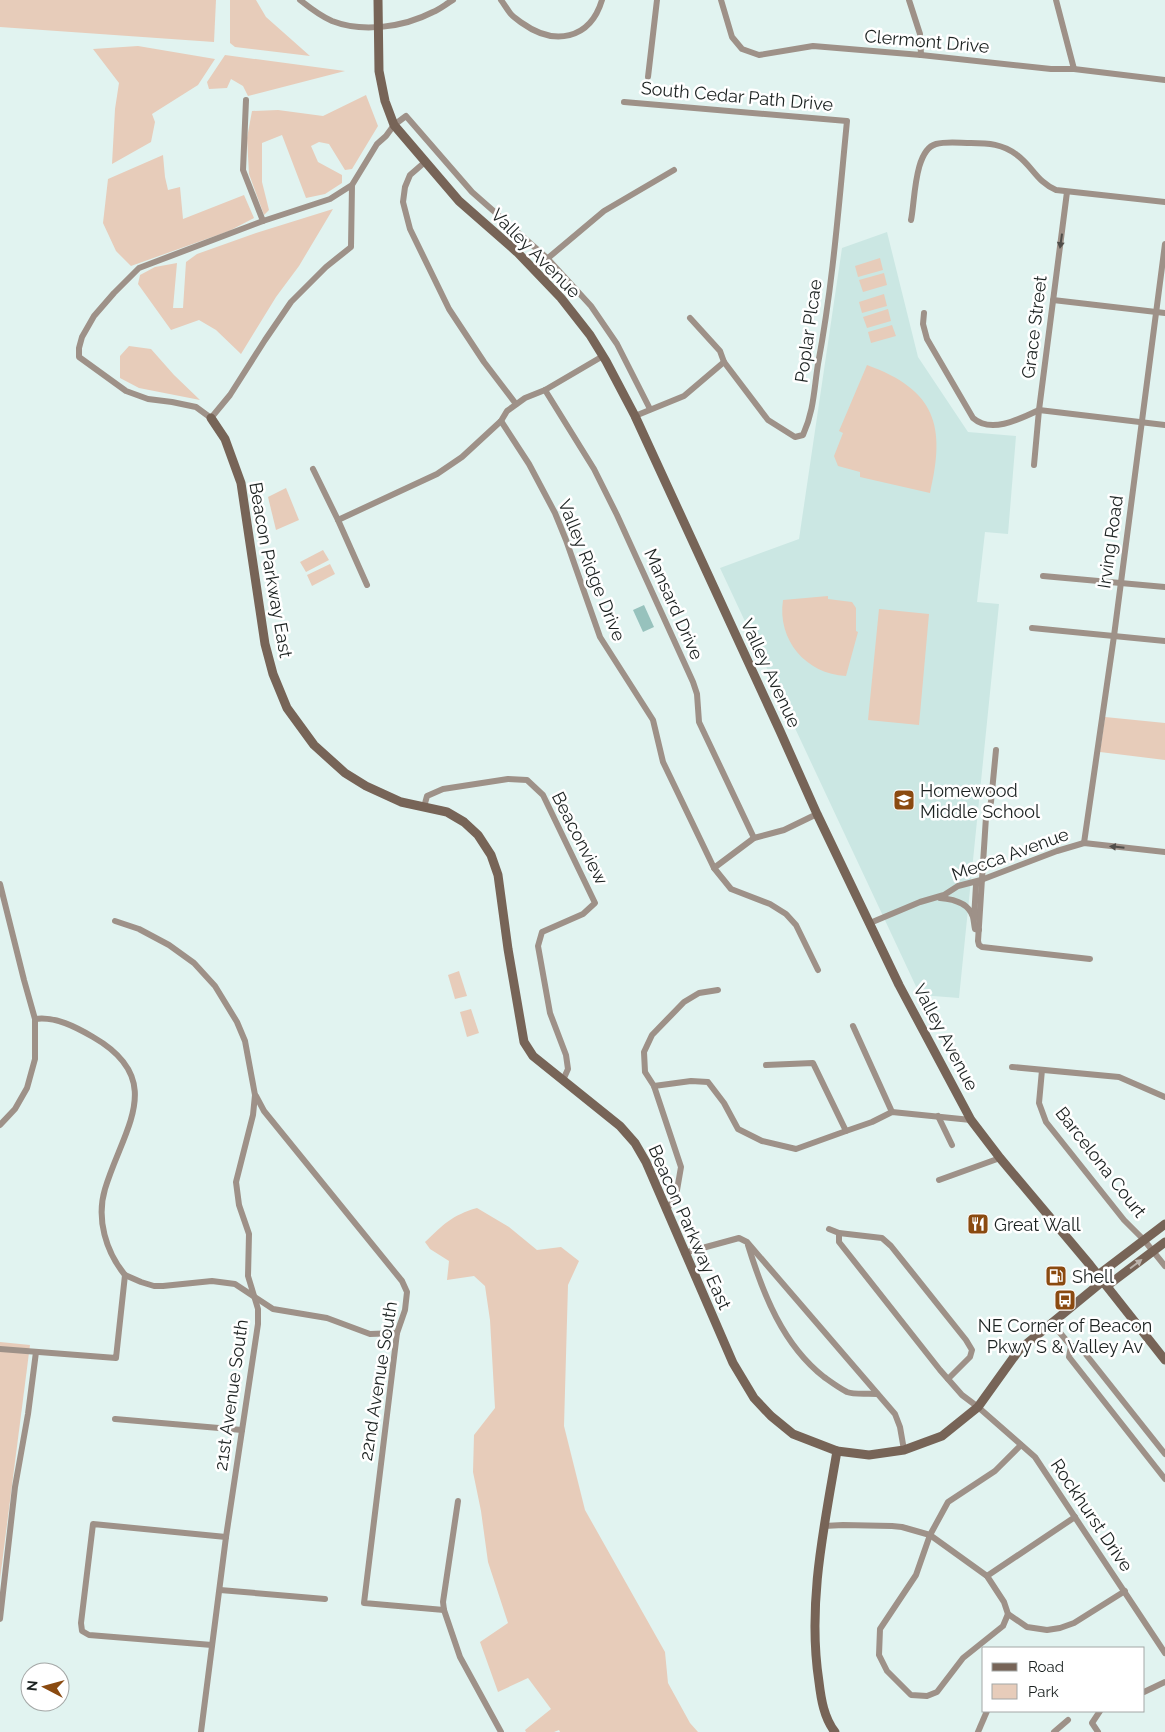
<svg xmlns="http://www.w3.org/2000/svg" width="1165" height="1732" font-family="Raleway,sans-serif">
<rect width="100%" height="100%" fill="#e1f3f0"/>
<path fill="#cbe7e3" d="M887 232 918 357 968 432 1016 436 1008 534 985 532 977 602 999 604 959 998 920 995 720 568 799 539 842 248Z"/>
<g fill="#e7ccba">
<path d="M0 0H216L214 42 0 27Z"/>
<path d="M230 0H256L266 17 310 56 235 47 230 43Z"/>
<path d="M138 46 215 59 198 85 152 114 155 122 151 142 112 164 115 109 119 83 93 49Z"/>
<path d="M225 55 345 71 248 96 243 86 231 79 227 88 209 89 207 82Z"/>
<path d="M366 95 378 126 352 169 345 170 329 144 319 142 311 146 318 162 342 175V183L325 194 306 198 282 135 262 143V182L269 210 264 215 249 174 247 138 252 111 278 110 323 116Z"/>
<path d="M163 155 165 177 168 190 180 187 183 219 244 195 254 218 229 231 131 266 116 251 103 223 108 179Z"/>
<path d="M333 209 299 266 276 297 241 354 216 330 199 320 171 330 138 284 140 275 155 267 177 263 173 308H183L186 262 197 254 256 233Z"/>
<path d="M880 258 883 270 858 277 855 266Z"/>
<path d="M884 273 887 285 863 292 859 280Z"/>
<path d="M884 294 887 306 862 313 859 302Z"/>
<path d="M888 309 891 321 867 328 863 317Z"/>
<path d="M892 325 896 336 871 343 868 332Z"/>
<path d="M129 346 151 349 174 375 200 400 139 388 120 378V356Z"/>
<path d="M867 365C936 390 946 426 930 493L860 477V472L838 466 834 456 843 433 839 431Z"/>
<path d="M286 488 299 520 276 530 268 497Z"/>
<path d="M323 550 329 560 306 572 300 562Z"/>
<path d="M330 564 335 574 312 586 307 575Z"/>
<path d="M828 596V599L852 602 856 608V631L858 632 846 676C806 674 777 640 783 600Z"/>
<path d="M879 609 929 614 919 725 868 720Z"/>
<path d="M1105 717 1165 723V760L1100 752Z"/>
<path d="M459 971 467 996 455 999 448 975Z"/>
<path d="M471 1009 479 1033 467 1037 460 1012Z"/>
<path d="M477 1208 509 1227 537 1250 561 1247 579 1261 568 1285 564 1426 585 1510 665 1652 668 1683 690 1723 698 1732H560L559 1730 554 1732H526L525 1730 551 1709 528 1678 498 1692 480 1642 508 1623 488 1562 481 1511 473 1472 474 1435 495 1408 490 1320 485 1286 474 1276 447 1280 449 1261 430 1249 425 1242C443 1225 452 1215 477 1208Z"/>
<path d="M0 1342 30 1345 0 1579Z"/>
</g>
<path fill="#97c2bd" d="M644 605 654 627 643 632 633 610Z"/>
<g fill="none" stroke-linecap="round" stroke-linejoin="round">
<g stroke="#9e9188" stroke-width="6">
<path d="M300 0C310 8 320 16 332 21 363 33 404 27 433 12 440 9 446 4 453 0"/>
<path d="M501 0C504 4 507 9 510 13 513 17 518 20 522 23 554 46 590 40 602 0"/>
<path d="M721 0 732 37 742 49 759 55 813 46 921 55 1051 69H1074L1165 80"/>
<path d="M909 0 920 34 921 55"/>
<path d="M1056 0 1074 69"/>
<path d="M648 77 657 0"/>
<path d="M246 100 243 170 263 221"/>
<path d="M624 102 847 121C839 202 833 284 818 364 814 389 814 411 803 435L795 437 768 420 724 362 720 351 690 318"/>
<path d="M425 162 410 175 405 187 403 202 410 229 449 309 484 362 516 404"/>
<path d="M352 185 351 247 326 267 291 302 265 340 230 395 211 418 196 407 172 402 148 399 126 391 79 357V348L82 337 94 316 114 293 139 268 263 221 330 199 352 185 377 144 386 136 394 125 406 116 472 192 547 258 591 306 617 344 650 409"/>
<path d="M911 220C915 202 914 150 936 144 947 141 960 143 971 143 988 143 1003 144 1017 155 1033 167 1037 182 1056 190L1165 202"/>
<path d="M535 269 604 211 674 170"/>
<path d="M1053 300 1165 313"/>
<path d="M924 313 923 324 927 339 973 418C991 434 1020 419 1039 410"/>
<path d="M545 390 594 469 617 515 693 682 697 694 699 722 754 838"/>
<path d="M1039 410 1165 425"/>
<path d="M635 416 684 396 724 362"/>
<path d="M501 421 529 464 555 513 566 540 600 637 653 720 663 762 714 868 731 889 770 904 786 914 796 925 818 970"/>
<path d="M1034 465 1039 410 1067 192"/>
<path d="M313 469 338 520 367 585"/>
<path d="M338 520 437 474 462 457 501 421 507 411 525 398 545 390 603 356"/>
<path d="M1043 576 1165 587"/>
<path d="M1032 628 1165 641"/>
<path d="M996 750 991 802 986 817 978 941 979 945 982 947 1090 959"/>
<path d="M424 807 427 796 443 789 508 779 527 780 543 795 595 903 583 914 542 932 538 946 550 1013 566 1055 568 1069 563 1080"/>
<path d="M1084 843 1114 636 1165 244"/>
<path d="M714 868 754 838 784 830 817 814"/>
<path d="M0 884 24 980 35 1019V1059L27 1088 15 1109 0 1125"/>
<path d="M940 898C952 899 969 903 973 917 974 921 974 925 975 929L979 930"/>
<path d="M974 919 976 885 980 881"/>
<path d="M115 921 139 929 169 945 194 963 215 986 237 1022 245 1041 255 1095 253 1115 236 1182 239 1205 249 1234 248 1276 258 1309V1324L226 1537 201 1732"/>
<path d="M870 923 920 902 944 895 958 886 981 880 1057 851 1084 843 1165 852"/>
<path d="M853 1026 892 1112"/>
<path d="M1012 1067 1119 1077 1165 1097"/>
<path d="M1042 1070 1039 1103 1046 1122 1124 1220 1144 1240 1165 1266"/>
<path d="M654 1086 691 1081 708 1082 724 1103 738 1129 762 1141 796 1149 846 1131 813 1063 766 1065"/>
<path d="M256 1096 264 1111 402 1281 407 1292 405 1310 397 1333 364 1603 444 1610"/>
<path d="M938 1116 952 1145"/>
<path d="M846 1131 872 1122 892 1112 971 1120"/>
<path d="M939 1180 1000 1158"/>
<path d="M666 1211 676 1196 681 1167 654 1086 645 1072 644 1052 652 1035 684 1002 699 993 718 990"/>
<path d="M829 1229 839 1233 882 1238 891 1246 966 1340 972 1350 970 1357 948 1379"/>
<path d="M839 1233V1242L940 1370 962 1395 978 1407 1035 1457 1165 1653"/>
<path d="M748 1245C763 1294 783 1345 824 1377 831 1382 839 1388 847 1392 855 1395 868 1393 877 1394"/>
<path d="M684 1253 739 1238 747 1242 895 1414 900 1427 904 1450"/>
<path d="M125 1275 141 1282 154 1286H163L212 1281 235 1284 273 1309 327 1318 370 1334 397 1333"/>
<path d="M1051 1322 1071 1346"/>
<path d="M0 1349 116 1358 125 1275C106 1252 96 1219 105 1189 123 1129 168 1080 93 1037 76 1027 55 1016 35 1019"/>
<path d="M115 1419 242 1430"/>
<path d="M1165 1454 1080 1347 1071 1346 1069 1357 1165 1479"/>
<path d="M458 1501 443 1602 444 1610 460 1657 501 1732"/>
<path d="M824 1526 843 1525 892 1526 902 1527 930 1535 987 1576 1004 1602 1008 1614 1027 1627 1047 1630 1060 1628 1074 1623 1125 1591"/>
<path d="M987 1576 1075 1517"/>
<path d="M220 1590 325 1599"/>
<path d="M1008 1614 1003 1626 963 1658 937 1692 927 1696 911 1695 887 1671 879 1655 880 1629 916 1575 930 1535 948 1502 995 1471 1021 1445"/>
<path d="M0 1619 15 1487 28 1414 36 1352"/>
<path d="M212 1645 89 1635 82 1631 81 1623 93 1524 226 1537"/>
<path d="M1144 1692 1165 1682"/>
<path d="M978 1732 987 1711"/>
<path d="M1054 1732 1068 1720"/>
<path d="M1098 1732 1092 1723 1100 1711"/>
</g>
<g stroke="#776457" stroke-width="9">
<path d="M378 0 379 71 385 101 394 125 459 201 517 252 561 298 590 335 606 361 635 416 780 731 817 814 899 985 971 1120 1000 1158 1090 1265 1165 1360"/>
<path d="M211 418 225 439 241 483 265 644 273 674 287 708 314 745 345 773 366 786 401 802 447 812 464 822 478 835 491 855 498 875 508 949 524 1042 533 1056 620 1126 635 1143 646 1162 733 1363 754 1398 771 1416 793 1434 837 1451 869 1455 904 1450 942 1436 978 1407 1019 1350 1103 1281"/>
<path d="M1098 1275 1165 1224"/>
<path d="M1107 1286 1165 1242"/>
<path d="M835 1732C824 1718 821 1699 819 1682 807 1605 824 1527 837 1451"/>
</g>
</g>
<defs><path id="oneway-solid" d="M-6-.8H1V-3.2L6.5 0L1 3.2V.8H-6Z" transform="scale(1.25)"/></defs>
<g fill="#504e4a">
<use href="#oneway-solid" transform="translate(1061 241) rotate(98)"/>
<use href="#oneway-solid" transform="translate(1117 847) rotate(-174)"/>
</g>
<use fill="#bbb2ab" href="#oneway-solid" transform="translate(1136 1264) rotate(-37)"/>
<defs>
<g id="school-square" transform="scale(1.125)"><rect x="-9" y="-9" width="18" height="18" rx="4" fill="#8a4a10" stroke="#fff"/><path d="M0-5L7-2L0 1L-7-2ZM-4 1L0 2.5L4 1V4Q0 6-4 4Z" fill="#fff"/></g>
<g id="restaurant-square" transform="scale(1.125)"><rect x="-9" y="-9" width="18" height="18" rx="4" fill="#8a4a10" stroke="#fff"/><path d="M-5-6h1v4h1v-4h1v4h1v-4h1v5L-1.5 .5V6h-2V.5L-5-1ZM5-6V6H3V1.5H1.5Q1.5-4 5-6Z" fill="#fff"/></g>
<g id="fuel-square" transform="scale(1.125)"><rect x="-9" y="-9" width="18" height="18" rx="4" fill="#8a4a10" stroke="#fff"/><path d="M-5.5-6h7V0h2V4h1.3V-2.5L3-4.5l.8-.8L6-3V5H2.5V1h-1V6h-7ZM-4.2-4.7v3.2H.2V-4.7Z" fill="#fff"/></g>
<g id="bus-square" transform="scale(1.125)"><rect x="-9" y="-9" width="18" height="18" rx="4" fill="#8a4a10" stroke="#fff"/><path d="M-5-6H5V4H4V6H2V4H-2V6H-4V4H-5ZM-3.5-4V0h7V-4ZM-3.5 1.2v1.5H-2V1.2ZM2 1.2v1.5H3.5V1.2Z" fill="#fff"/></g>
</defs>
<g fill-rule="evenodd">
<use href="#school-square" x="904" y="800"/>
<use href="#restaurant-square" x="978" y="1224"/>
<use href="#fuel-square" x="1056" y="1276"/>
<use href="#bus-square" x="1065" y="1300"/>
</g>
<g text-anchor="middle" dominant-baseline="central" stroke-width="5" stroke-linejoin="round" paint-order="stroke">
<g font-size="18" fill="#1c2221" stroke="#fff">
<text transform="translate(927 41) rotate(5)">Clermont Drive</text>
<text transform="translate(737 96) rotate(5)">South Cedar Path Drive</text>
<text transform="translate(536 253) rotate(45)">Valley Avenue</text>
<text transform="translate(1034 327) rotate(-83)">Grace Street</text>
<text transform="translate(808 331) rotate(-82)">Poplar Plcae</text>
<text transform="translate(1110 542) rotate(-82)">Irving Road</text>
<text transform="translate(271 570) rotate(80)">Beacon Parkway East</text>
<text transform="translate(592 570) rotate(68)">Valley Ridge Drive</text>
<text transform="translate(674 604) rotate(66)">Mansard Drive</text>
<text transform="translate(771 673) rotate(65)">Valley Avenue</text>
<text transform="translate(580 838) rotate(63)">Beaconview</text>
<text transform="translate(1010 854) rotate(-20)">Mecca Avenue</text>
<text transform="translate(946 1037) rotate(62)">Valley Avenue</text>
<text transform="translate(1101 1162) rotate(52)">Barcelona Court</text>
<text transform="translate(690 1227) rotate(66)">Beacon Parkway East</text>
<text transform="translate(378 1381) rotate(-81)">22nd Avenue South</text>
<text transform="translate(231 1395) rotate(-82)">21st Avenue South</text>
<text transform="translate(1092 1515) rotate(56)">Rockhurst Drive</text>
</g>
<g font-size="18" fill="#1c2221" stroke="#fff" text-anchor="start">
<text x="920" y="790">Homewood<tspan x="920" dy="21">Middle School</tspan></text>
<text x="994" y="1224">Great Wall</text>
<text x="1072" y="1276">Shell</text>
<text x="1065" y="1325" text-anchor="middle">NE Corner of Beacon<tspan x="1065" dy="21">Pkwy S &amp; Valley Av</tspan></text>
</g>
</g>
<rect x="982" y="1647" width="162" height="65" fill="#ffffff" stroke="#a4a7a6"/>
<rect x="992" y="1663" width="25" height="8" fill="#776457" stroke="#a4a7a6"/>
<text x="1028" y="1672" font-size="15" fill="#1c2221">Road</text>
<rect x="992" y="1684" width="25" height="15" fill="#e7ccba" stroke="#a4a7a6"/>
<text x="1028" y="1697" font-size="15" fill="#1c2221">Park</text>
<g transform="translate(45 1687) rotate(276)"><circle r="24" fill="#ffffff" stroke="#a4a7a6"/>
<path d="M0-4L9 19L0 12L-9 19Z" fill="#8a4a10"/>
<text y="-8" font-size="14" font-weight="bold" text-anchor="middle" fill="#1c2221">N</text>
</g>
</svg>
